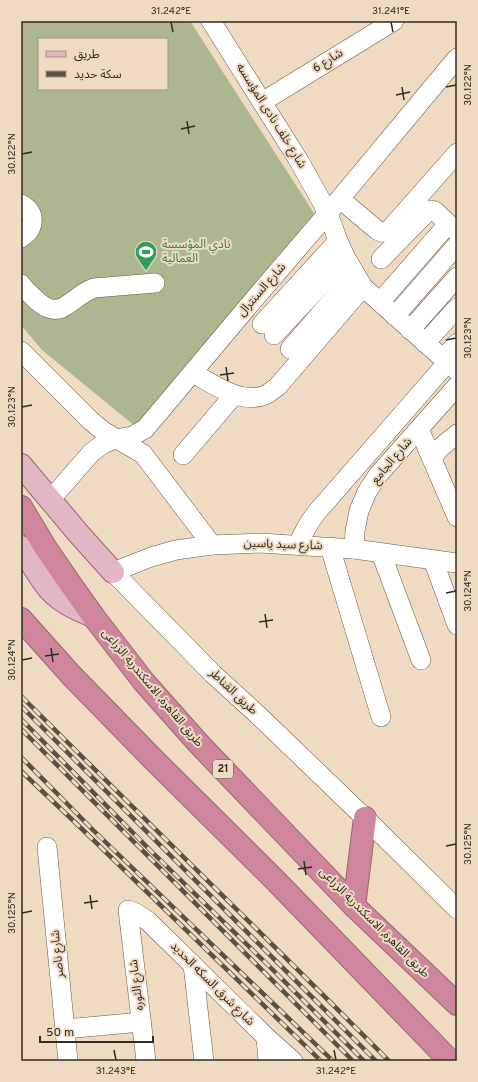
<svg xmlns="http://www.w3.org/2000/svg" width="478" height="1082" font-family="Overpass,'Noto Sans Arabic',sans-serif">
<rect width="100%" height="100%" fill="#efdbc2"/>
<path fill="#acb78f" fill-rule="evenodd" d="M21 21H190L317 218 135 426 42 350 21 325ZM39 39H167V89H39Z"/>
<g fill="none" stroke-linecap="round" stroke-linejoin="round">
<g stroke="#6a5943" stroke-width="20">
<g id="minor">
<path d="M211 21 299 161 328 213 338 241 346 258 363 287 457 371"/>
<path d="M262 102 394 21"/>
<path d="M340 199 377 230C382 233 386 233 390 229L457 153"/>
<path d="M21 204C37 212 35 229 21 238"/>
<path d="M381 259 429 210H431L435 211 457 232"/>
<path d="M21 284C24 289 28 292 32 296 42 306 53 315 67 305 76 299 83 292 94 288L155 283"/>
<path d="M380 302 448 224"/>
<path d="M395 316 457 245"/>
<path d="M262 324 338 241"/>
<path d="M410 330 457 277"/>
<path d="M274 335 346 258"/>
<path d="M425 343 457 308"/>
<path d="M290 349 355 274"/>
<path d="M21 351 90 420 103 431 143 454 212 545"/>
<path d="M443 359 457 343"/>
<path d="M193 373C213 384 241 405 265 395 270 393 274 389 278 386L363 287"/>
<path d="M419 429 457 517"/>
<path d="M183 455 234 395"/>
<path d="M432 458 440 448 457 434"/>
<path d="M50 500 92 452 103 444 116 439 132 436 145 429 245 310 328 213 457 58"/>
<path d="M298 545C303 533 308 523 317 512L447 363"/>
<path d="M330 547 381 717"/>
<path d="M354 549 355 531 359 511 367 492 378 475 457 386"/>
<path d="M381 553 421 660"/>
<path d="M433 560 457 625"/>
<path d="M457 563 354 549 260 543 212 545 176 550 151 557 113 572 213 674 257 714 365 818 457 909"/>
<path d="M47 847 68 1061"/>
<path d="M193 965 204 1061"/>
<path d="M65 1029 141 1022"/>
<path d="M266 1037 268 1061"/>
<path d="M146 1061 128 910 136 913 148 921 266 1037 293 1061"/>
</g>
</g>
<g stroke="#986672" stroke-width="24">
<g id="major">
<path d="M21 465 78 533 113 572"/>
<path d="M21 547C29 559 36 572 45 584 56 600 75 609 93 616"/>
</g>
</g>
<g stroke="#986672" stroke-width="24">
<g id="highway">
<path d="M21 507 45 547 69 582 93 616 144 682 199 744 354 906 457 1004"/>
<path d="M21 619 71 675 150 756 276 881 450 1061"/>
<path d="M354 906 365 818"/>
</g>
</g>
<use href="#minor" stroke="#fff" stroke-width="19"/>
<use href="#major" stroke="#e2b6c4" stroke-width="22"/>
<use href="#highway" stroke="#cf869d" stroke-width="22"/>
<g stroke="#5a5043" stroke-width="4.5">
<g id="rail">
<path d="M21 696C143 818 267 938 389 1061"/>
<path d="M21 706 376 1061"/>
<path d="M21 719 152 852 269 966 364 1061"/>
<path d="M21 729 353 1061"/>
<path d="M21 757 94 831 333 1061"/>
<path d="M21 771 82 829 321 1061"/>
</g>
</g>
<use href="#rail" stroke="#efdbc2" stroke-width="3" stroke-dasharray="9" stroke-linecap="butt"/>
</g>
<path fill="none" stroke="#322b21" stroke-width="1.5" d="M171 22 173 32M391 22 393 32M402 87 404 100M446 87 456 85M396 95 410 92M187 121 189 134M181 129 195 126M22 154 32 152M446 340 456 338M226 367 228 381M220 375 234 373M22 407 32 405M446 593 456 591M265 614 267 628M259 622 273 620M51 648 53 662M45 656 59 654M22 660 32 658M446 846 456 844M304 861 306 875M298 869 312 867M90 895 92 909M84 903 98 901M22 913 32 911M114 1050 116 1060M334 1050 336 1060"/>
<defs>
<g id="stadium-pin" transform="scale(1.15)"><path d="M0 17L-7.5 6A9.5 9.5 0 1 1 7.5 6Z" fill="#2e9e5b" stroke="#efdbc2"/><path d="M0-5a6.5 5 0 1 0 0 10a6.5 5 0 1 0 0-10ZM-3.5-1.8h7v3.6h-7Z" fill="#fff"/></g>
</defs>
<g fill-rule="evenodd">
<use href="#stadium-pin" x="146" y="252"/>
</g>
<g text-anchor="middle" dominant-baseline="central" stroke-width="4" stroke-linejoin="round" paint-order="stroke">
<rect fill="#efdbc2" stroke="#6b6051" stroke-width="1" x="213" y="760" width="20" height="18" rx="3"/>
<g font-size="11" font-weight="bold" fill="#322b21">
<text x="223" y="769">21</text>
</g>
<g font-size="12" fill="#322b21" stroke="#efdbc2">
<text transform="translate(328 61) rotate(-32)">شارع 6</text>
<text transform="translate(271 116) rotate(58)">شارع خلف نادى المؤسسه</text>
<text transform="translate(262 290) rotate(-49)">شارع السنترال</text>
<text transform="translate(392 461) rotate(-50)">شارع الجامع</text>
<text transform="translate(283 545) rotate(2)">شارع سيد ياسين</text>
<text transform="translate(152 688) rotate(50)">طريق القاهرة, الاسكندرية الزراعى</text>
<text transform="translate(233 692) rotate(43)">طريق القناطر</text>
<text transform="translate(374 923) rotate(45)">طريق القاهرة, الاسكندرية الزراعى</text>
<text transform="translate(58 954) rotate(-96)">شارع ناصر</text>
<text transform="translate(212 984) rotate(45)">شارع شرق السكه الحديد</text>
<text transform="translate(137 985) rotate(-97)">شارع الثوره</text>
</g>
<g font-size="12" fill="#27864d" stroke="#efdbc2" text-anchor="start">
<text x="162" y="245">نادي المؤسسة<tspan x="162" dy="14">العمالية</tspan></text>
</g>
</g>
<rect width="478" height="1082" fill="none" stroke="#efdbc2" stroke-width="44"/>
<rect x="38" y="38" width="130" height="52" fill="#efdbc2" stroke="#a39582"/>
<rect x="46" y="51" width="20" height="6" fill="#e2b6c4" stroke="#a39582"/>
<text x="74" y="58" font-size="12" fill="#322b21">طريق</text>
<rect x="46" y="71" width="20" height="6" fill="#5a5043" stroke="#a39582"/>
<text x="74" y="78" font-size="12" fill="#322b21">سكة حديد</text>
<path d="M40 1036v6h113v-6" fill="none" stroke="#322b21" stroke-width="2"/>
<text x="46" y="1036" font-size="12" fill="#322b21" stroke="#efdbc2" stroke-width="3" paint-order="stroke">50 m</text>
<rect x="22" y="22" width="434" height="1038" fill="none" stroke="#322b21" stroke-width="1.5"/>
<g font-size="10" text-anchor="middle" fill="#322b21">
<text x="171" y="14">31.242°E</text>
<text x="391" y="14">31.241°E</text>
<text transform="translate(467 85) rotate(-90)" y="4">30.122°N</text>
<text transform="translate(11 154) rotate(-90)" y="4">30.122°N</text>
<text transform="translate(467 338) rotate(-90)" y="4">30.123°N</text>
<text transform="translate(11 407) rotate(-90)" y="4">30.123°N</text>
<text transform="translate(467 591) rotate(-90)" y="4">30.124°N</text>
<text transform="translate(11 660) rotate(-90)" y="4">30.124°N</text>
<text transform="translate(467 844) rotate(-90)" y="4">30.125°N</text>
<text transform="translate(11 913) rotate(-90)" y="4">30.125°N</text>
<text x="116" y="1074">31.243°E</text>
<text x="336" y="1074">31.242°E</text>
</g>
</svg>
